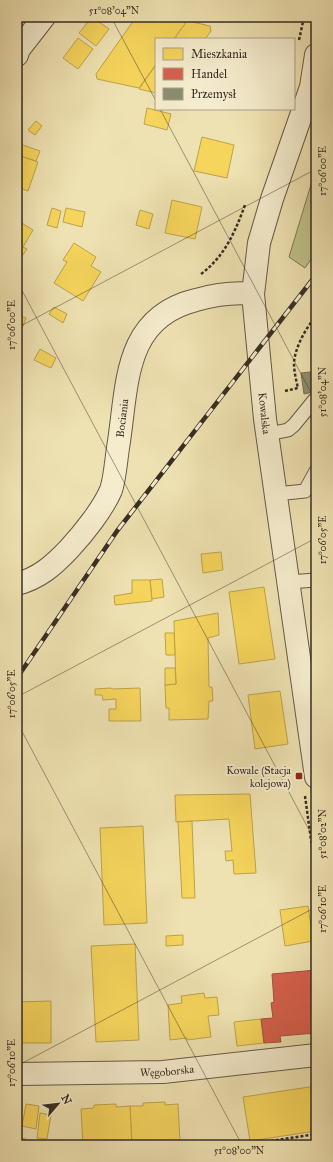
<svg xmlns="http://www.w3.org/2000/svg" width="333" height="1162" font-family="'IM FELL Great Primer',serif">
<rect width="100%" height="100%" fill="#efe2b2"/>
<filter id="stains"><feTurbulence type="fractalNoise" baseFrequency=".005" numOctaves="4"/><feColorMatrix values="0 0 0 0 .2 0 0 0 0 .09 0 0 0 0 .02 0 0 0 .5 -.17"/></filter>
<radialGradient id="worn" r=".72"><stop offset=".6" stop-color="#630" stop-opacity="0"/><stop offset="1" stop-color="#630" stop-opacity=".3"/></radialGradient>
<path fill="#bfc288" stroke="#7a7856" d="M316 168V252L305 268 289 257Z"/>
<g fill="#f6d55c" stroke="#bca34b">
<path d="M92 17 109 29 96 46 79 33Z"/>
<path d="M136 17H174L184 19 186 23 174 39H156V64L139 88 97 79 96 74Z"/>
<path d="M184 20 210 26 211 31 205 39H174L185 24Z"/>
<path d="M78 38 93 49 78 69 63 58Z"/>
<path d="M156 65V93L139 89Z"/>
<path d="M147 108 171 114 167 130 144 124Z"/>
<path d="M36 121 42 126 35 135 28 130Z"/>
<path d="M202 137 234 145 227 178 194 171Z"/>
<path d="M17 143 40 151 36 161 17 155Z"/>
<path d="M17 155 38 162 28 191 17 187Z"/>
<path d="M172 200 202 207 195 239 165 233Z"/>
<path d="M52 208 61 211 57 228 47 225Z"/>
<path d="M66 208 85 212 82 227 63 222Z"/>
<path d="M140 210 153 214 149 229 136 225Z"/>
<path d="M17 220 33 230 23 247 27 249 22 256 17 253Z"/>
<path d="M74 243 96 257 91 266 101 272 83 301 54 283 67 262 63 260Z"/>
<path d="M54 307 67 314 63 323 49 314Z"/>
<path d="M17 315 26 318 20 334 17 333Z"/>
<path d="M40 349 56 358 51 368 34 360Z"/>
<path d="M221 552 223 570 203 573 201 554Z"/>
<path d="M162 579 164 597 152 599 150 580Z"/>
<path d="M132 580H150L152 601 115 605 114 596 132 593Z"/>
<path d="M264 587 275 659 239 664 229 592Z"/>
<path d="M218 613 219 635 208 638 209 687H212L213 701H209L208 719 169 720V708H166L165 685 176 684 174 621Z"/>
<path d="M165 633H174L175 655H166Z"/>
<path d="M165 668H175L176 684 165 685Z"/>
<path d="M111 688 112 689 140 688 141 721H109V709H116V699L103 700 102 695H95V689Z"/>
<path d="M280 691 288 744 255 749 248 695Z"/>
<path d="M250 794 256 873 234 874 233 860 226 861 225 851H232L229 819 176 822 175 795Z"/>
<path d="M192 821 195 898H182L178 822Z"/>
<path d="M143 826 147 923 104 925 100 828Z"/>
<path d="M308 906 313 941 285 946 280 910Z"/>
<path d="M183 935V945L166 946V936Z"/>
<path d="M135 944 139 1040 96 1042 91 946Z"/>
<path d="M204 993 205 998 217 997 219 1015 208 1016 211 1037 187 1040V1038L170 1040 168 1005 182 1003 181 996Z"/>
<path d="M51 1001V1043H17V1002Z"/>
<path d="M261 1019 264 1043 237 1046 234 1022Z"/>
<path d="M316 1086V1131L250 1141 243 1097Z"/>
<path d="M165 1102V1105L178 1104 180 1142 132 1145 130 1106H143V1103Z"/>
<path d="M26 1104 39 1106 36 1129 22 1126Z"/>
<path d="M116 1104V1107L130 1106 132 1145H83L81 1109 94 1108V1105Z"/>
<path d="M40 1113 51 1115 47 1139 37 1138Z"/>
<path d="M17 1137 26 1139 24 1145H17Z"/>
</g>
<path fill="#d6604d" stroke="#a65140" d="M316 970V1033L280 1036 281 1042 264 1043 261 1019 273 1018 271 1003 274 1002 272 974Z"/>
<path fill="#8c8c6e" stroke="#727058" d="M310 372 313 392 304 394 301 373Z"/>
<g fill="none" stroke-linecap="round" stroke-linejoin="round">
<g stroke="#645a47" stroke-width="15">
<g id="service">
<path d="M268 434 288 430 294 425 316 398"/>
<path d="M276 494 305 491 316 471"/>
<path d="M288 582 316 580"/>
</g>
</g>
<g stroke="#645a47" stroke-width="24">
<g id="minor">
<path d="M17 55 19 49 44 17"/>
<path id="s1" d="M17 584C39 578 53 566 69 549 83 534 103 509 111 490 115 478 116 461 118 448 128 387 122 318 196 300 214 295 234 292 253 294"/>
<path id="s2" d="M17 1074 163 1072 316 1055"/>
</g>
</g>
<g stroke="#645a47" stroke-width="24">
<g id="tertiary">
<path id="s3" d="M316 55 311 87 272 199 259 243 253 294 265 419 316 777"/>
</g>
</g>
<g stroke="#352d23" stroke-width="2.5" stroke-dasharray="3 2" stroke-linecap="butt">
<path d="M299 40 304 17"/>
<path d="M201 274C225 256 235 232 245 205"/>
<path d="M316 291 314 294 316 295"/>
<path d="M285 391 298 388C296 380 294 371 294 363 295 347 306 328 316 316"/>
<path d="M305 796 316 876"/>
<path d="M251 1144 316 1134"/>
</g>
<use href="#service" stroke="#f5eccd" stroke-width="13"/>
<use href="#minor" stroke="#f5eccd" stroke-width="22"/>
<use href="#tertiary" stroke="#f5eccd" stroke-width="22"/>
<g stroke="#352d23" stroke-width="4.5">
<path id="rail" d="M17 678 117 531 316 275"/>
</g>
<use href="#rail" stroke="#f5eccd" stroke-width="3" stroke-dasharray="9" stroke-linecap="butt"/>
</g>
<path fill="none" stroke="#352d23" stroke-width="1" stroke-opacity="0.45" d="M111 17 156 101M160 109 316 402M17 281 316 843M17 328 316 169M17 697 316 538M17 722 242 1145M17 1066 316 907"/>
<rect fill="#8f2418" stroke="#f5eccd" stroke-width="1.5" x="295" y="772" width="8" height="8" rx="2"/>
<g text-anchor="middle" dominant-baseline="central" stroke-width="4" stroke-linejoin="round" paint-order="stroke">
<g font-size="11" fill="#352d23" stroke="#f5eccd">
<text stroke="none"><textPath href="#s3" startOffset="368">Kowalska</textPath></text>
<text stroke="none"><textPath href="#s1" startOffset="209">Bociania</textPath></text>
<text stroke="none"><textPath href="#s2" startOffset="150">Węgoborska</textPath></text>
</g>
<g font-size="11" fill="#352d23" stroke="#f5eccd" text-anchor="end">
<text x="291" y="770">Kowale (Stacja<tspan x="291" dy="13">kolejowa)</tspan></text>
</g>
</g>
<rect width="333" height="1162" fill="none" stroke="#efe2b2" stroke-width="44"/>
<rect x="155" y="38" width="140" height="72" fill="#f5eccd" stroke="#a8a089"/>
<rect x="163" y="48" width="20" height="12" fill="#f6d55c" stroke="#a8a089"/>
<text x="191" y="58" font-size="12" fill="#352d23">Mieszkania</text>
<rect x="163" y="68" width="20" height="12" fill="#d6604d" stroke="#a8a089"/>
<text x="191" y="78" font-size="12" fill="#352d23">Handel</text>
<rect x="163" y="88" width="20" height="12" fill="#8c8c6e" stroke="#a8a089"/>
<text x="191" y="98" font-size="12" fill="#352d23">Przemysł</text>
<g transform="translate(58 1104) rotate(62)" stroke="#f5eccd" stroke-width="3" paint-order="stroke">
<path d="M0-3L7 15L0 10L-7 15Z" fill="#352d23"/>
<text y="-6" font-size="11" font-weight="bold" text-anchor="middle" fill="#352d23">N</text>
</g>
<rect x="22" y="22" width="289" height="1118" fill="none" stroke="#352d23" stroke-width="1.5"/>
<g font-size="10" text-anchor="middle" fill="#352d23">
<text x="114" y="14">51°08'04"N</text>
<text transform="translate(322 171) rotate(-90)" y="4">17°06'00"E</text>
<text transform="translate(11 325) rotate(-90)" y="4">17°06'00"E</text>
<text transform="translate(322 392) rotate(-90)" y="4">51°08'04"N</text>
<text transform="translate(322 540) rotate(-90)" y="4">17°06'05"E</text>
<text transform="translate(11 694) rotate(-90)" y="4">17°06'05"E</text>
<text transform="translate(322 834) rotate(-90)" y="4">51°08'02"N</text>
<text transform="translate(322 909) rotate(-90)" y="4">17°06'10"E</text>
<text transform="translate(11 1063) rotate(-90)" y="4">17°06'10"E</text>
<text x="239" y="1154">51°08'00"N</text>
</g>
<rect width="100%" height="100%" filter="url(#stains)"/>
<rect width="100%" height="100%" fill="url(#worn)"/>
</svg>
